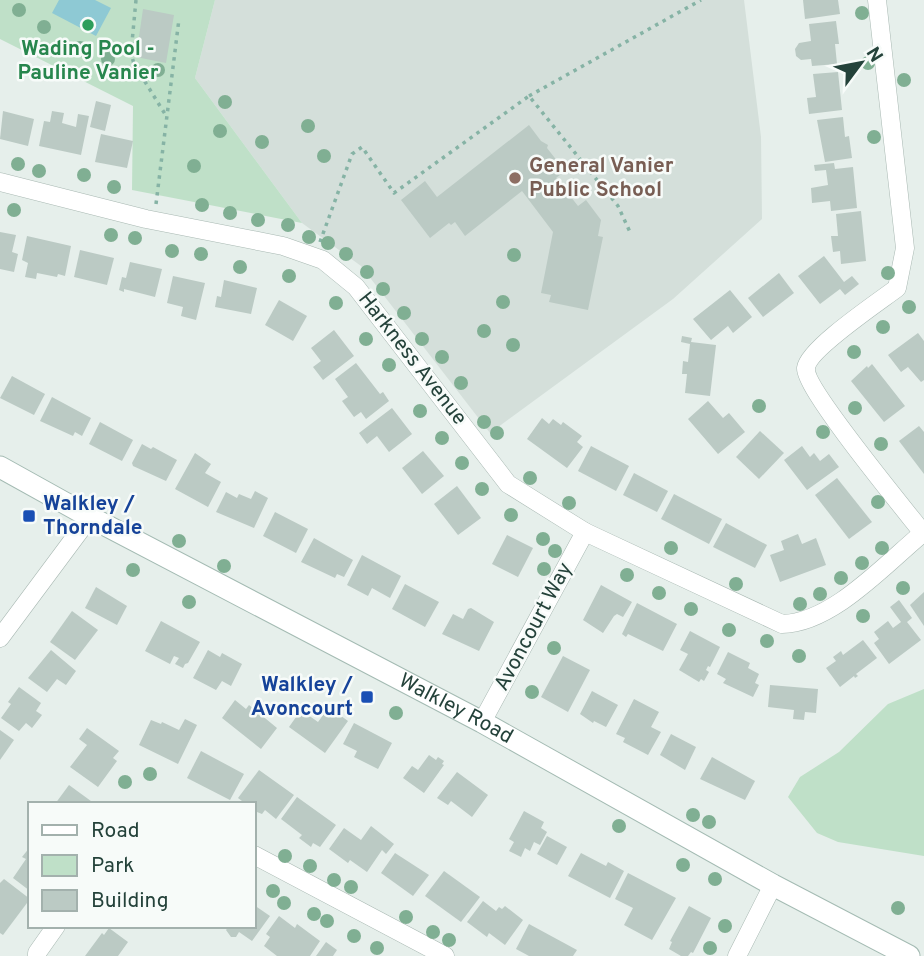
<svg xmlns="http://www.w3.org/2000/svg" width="924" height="956" font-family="Overpass,sans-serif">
<rect width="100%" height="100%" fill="#e6efeb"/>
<path fill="#d4dfda" d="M215 0H744L761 137 762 219 673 299 490 433 361 266 302 223 195 78Z"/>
<g fill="#bfe0c8">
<path d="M0 0H215L195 78 302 223 132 190 133 106 0 39Z"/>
<path d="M924 689V856L838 842 817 833 788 797 800 777 839 752 888 704Z"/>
</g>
<path fill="#8ec9d4" d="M59 0H95L111 8 96 36 52 13Z"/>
<g fill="#bbcac4">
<path d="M803 0H838L840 14 805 19Z"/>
<path d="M143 9 174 15 166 63 136 57Z"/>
<path d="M836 21 839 44H835L837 64 812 66 811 59 801 60 796 56 795 49 799 43 811 41 809 24Z"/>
<path d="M838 72 842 110 809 114 807 98 816 97 813 74Z"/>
<path d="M96 101 111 105 105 131 90 127Z"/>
<path d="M3 111 34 119 28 146 0 139Z"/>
<path d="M52 111 64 113 62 123 76 127 78 114 89 116 81 155 39 146 44 121 50 122Z"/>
<path d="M843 117 845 137 849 136 852 158 825 162 817 120Z"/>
<path d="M529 125 541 141 548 145 547 148 565 171 556 178 578 206 586 200 601 220 598 236 603 237 588 310 549 302 551 295 541 293 553 232 522 191 465 236 455 222 451 225 449 223 430 238 401 200 425 181 437 197Z"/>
<path d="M101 134 133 141 127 168 95 162Z"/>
<path d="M834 163 835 169 853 167 857 208 831 211 830 201 812 203 811 188 828 185 826 170 815 171 814 165Z"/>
<path d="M861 211 866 261 841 264 840 251 833 252 831 236H838L836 214Z"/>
<path d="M0 232 16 235 12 252 18 254 14 272 0 269Z"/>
<path d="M27 236 71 246 65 276 58 274 57 277 37 273 36 279 25 277 28 263 22 260Z"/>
<path d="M80 250 114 258 107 285 74 277Z"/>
<path d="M824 256 844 282 852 276 859 284 845 295 840 289 820 304 798 276Z"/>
<path d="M130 262 162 269 155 297 124 289V292L119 290 122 277 126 278Z"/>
<path d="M779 273 794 293 763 317 748 298Z"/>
<path d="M173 276 205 283 196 320 181 316 183 307 167 303Z"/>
<path d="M224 280 257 288 251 314 215 307 217 296 221 297Z"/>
<path d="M730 290 752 317 733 333 728 326 711 340 693 319Z"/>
<path d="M279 300 307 316 293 341 265 325Z"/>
<path d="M334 330 354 356 323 380 313 367 321 361 311 348Z"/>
<path d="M918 333 924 341V380L921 382 908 367 901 372 888 355Z"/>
<path d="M682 336 692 338 691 342 716 345 710 396 685 393 687 374H682L683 361 688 362 690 344 681 342Z"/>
<path d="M356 363 380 394 383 392 389 401 366 419 361 412 354 417 342 401 348 397 335 379Z"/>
<path d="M872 364 905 406 884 422 851 381 867 366 868 368Z"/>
<path d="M12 376 45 394 34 415 0 398Z"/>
<path d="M52 397 91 418 82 436 75 432 73 436 40 421Z"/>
<path d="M708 401 723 418 729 413 745 432 718 454 688 419Z"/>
<path d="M392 408 412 434 389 452 377 436 367 444 359 433Z"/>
<path d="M542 418 549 424 553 419 561 425 563 422 582 436 577 442 583 447 567 468 527 439Z"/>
<path d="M100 422 133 440 122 461 89 444Z"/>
<path d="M919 426 924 432V474L899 441Z"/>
<path d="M760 431 784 453 759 479 736 457Z"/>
<path d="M142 444 151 449 153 447 177 460 166 481 133 466 132 463Z"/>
<path d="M591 446 629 466 616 491 578 471Z"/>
<path d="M802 446 810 457 814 453 820 461 829 454 839 467 807 490 784 460Z"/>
<path d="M423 451 444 476 422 494 402 468Z"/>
<path d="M195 453 211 464 205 473 221 482 208 507 175 489Z"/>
<path d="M634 473 668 491 657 512 623 495Z"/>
<path d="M837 478 872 522 849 539 815 495Z"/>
<path d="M457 486 481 518 458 535 434 504Z"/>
<path d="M255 491 268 498 254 528 216 512 226 492 237 498 239 494 251 499Z"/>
<path d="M674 494 722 519 709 544 661 519Z"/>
<path d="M275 512 308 529 296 553 263 536Z"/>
<path d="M726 523 767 545 755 568 713 547Z"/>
<path d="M798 534 802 544 816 538 826 565 780 582 770 555 784 550 781 541Z"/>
<path d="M507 535 533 548 518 577 492 564Z"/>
<path d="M314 538 353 560 344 577 337 574 335 578 301 562Z"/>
<path d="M362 555 401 576 390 598 372 588 368 596 347 585Z"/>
<path d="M405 584 439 602 425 627 392 609Z"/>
<path d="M601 585 632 602 623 617 617 614 614 616 603 633 583 620Z"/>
<path d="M96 587 127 606 117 625 85 608Z"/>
<path d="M924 592V626L910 605Z"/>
<path d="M899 600 912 618 907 622 921 640 889 664 874 643 879 639 874 632 888 621 893 628 901 622 890 607Z"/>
<path d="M637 603 677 624 663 651 628 634 626 637 622 634Z"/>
<path d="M471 608 494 622 479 651 442 634 453 614 463 619 468 609Z"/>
<path d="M72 611 98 630 75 660 50 642Z"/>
<path d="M161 621 200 642 188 663 185 664 183 668 175 664 179 658 174 656 170 664 145 651Z"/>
<path d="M690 631 720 647 710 667 708 666 706 670 709 672 704 681 701 679 699 682 679 670 688 654 680 650Z"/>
<path d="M863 640 877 658 856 674 858 676 855 678 854 676 840 687 826 668 836 661 833 657 841 651 843 655Z"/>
<path d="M51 650 76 671 66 685 57 679 47 692 28 678Z"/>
<path d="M208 650 220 657 222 653 242 664 231 686 222 681 216 690 193 678Z"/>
<path d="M728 652 750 663 748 668 759 674 755 683 759 685 753 697 723 683 726 679 717 674Z"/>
<path d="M563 656 590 670 568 712 541 697Z"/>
<path d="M770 685 818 689 816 713 805 712 804 720 793 719 794 710 768 707Z"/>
<path d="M19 687 41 703 36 711 42 715 32 728 26 723 19 731 1 718 11 704 8 702Z"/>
<path d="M592 691 618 705 606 727 594 721 593 723 580 714Z"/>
<path d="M634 699 659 712 651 727 661 732 648 755 623 742 625 738 616 734Z"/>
<path d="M235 700 246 709 249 705 277 728 261 749 222 718Z"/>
<path d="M329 707 348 721 325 753 289 727 301 710 318 722Z"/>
<path d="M185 719 197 725 178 764 139 745 151 720 161 724 162 722 179 730Z"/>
<path d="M354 723 392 743 378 769 354 757 357 751 343 744Z"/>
<path d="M87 728 119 751 113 758 117 761 98 787 70 767 87 745 79 739Z"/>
<path d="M0 730 14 740 0 760Z"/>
<path d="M671 734 696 747 685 770 660 755Z"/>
<path d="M201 751 244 774 230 800 187 778Z"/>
<path d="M429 755 436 760 438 757 444 761 442 764 444 765 424 793 403 778 412 766 418 770Z"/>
<path d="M712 757 755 781 745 800 700 779Z"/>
<path d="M259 770 294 795 276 819 265 810 262 814 257 812 254 810V804H246L238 798Z"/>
<path d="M457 772 488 795 472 817 451 801 448 805 437 798Z"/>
<path d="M69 785 95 804H55Z"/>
<path d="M297 797 336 825 320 847 313 843 311 847 299 838 302 835 281 819Z"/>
<path d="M524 811 544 822 541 828 547 832 540 845 534 842 530 851 525 848 521 857 509 851 514 842 509 839Z"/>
<path d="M371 826 394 844 386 854 382 850 367 872 350 860 348 863 329 849 344 828 361 840Z"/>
<path d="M547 836 567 847 557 865 537 854Z"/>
<path d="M30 847V891L13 878 26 859 22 857Z"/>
<path d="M395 853 429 875 413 896 381 873Z"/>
<path d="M581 853 606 866 608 862 624 871 610 898 568 876Z"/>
<path d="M444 871 480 897 461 922 425 896Z"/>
<path d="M628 873 676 898 652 940 624 925 633 908 615 899Z"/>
<path d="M4 879 30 899 3 935 0 933V883Z"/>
<path d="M483 901 496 911 499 907 502 909 505 906 523 920 505 945 489 933 487 937 467 922Z"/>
<path d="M254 905 270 916 252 941 239 932 236 937H231L226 930 229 926H254Z"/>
<path d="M689 906 711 918 693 953 691 952 688 956H681L669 949 672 942 670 941Z"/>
<path d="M279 916 295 928 297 924 320 941 310 956H277L264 946 270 937 266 934Z"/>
<path d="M529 924 577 950 573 956H529L516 949Z"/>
<path d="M109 928 128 942 118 956H85L102 933 104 935Z"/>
<path d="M326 942 337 950 333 956H316Z"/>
</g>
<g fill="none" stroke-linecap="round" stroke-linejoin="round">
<g stroke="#a8b8b2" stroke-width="19">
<g id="street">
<path d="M877 0 905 248 897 288C880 301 808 349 806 368 804 388 905 510 923 533"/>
<path d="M0 182 146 219 283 246 323 260 356 287 508 484 585 532 782 624C833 623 886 563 924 532"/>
<path d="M0 638 90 517"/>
<path d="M482 722 585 532"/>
<path d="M254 855 445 956"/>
<path d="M37 956V953L56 926"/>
<path d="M737 956 773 885"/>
</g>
</g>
<g stroke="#a4bbb3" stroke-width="23">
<g id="secondary">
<path id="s1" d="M0 467 90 517 482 722 773 885 909 956"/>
</g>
</g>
<g stroke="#86b3a5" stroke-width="3.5" stroke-dasharray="3.5 5" stroke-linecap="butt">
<path d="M136 0 131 53 134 64 165 114"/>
<path d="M529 96 701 0"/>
<path d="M156 204 179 19"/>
<path d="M320 242 352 154 362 147 394 193 529 96 618 206 630 232"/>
</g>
<use href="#street" stroke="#fff" stroke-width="18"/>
<use href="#secondary" stroke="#fff" stroke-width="21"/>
</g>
<g fill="#80af93">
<circle cx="19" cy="10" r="7"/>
<circle cx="862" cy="13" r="7"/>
<circle cx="44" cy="27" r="7"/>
<circle cx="80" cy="48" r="7"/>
<circle cx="108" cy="59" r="7"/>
<circle cx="868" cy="63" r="7"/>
<circle cx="158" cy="70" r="7"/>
<circle cx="904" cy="80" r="7"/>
<circle cx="225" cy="102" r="7"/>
<circle cx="308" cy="126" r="7"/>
<circle cx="220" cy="131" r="7"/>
<circle cx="874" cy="137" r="7"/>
<circle cx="262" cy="142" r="7"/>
<circle cx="324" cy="156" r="7"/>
<circle cx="18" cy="164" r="7"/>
<circle cx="194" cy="166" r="7"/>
<circle cx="39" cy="171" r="7"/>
<circle cx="84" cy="175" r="7"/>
<circle cx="114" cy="187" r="7"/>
<circle cx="202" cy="205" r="7"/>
<circle cx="14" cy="210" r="7"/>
<circle cx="230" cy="213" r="7"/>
<circle cx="258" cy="220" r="7"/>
<circle cx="288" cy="225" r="7"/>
<circle cx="111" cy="235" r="7"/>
<circle cx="309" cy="237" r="7"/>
<circle cx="135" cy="238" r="7"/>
<circle cx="328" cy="243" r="7"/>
<circle cx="172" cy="251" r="7"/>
<circle cx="201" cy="254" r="7"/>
<circle cx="346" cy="254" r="7"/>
<circle cx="514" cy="255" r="7"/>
<circle cx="240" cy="267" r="7"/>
<circle cx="367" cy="272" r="7"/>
<circle cx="888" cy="273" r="7"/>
<circle cx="289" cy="276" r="7"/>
<circle cx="383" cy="289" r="7"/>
<circle cx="503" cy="302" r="7"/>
<circle cx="336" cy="303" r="7"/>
<circle cx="909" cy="307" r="7"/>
<circle cx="404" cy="313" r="7"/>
<circle cx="883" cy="327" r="7"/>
<circle cx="484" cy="331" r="7"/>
<circle cx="366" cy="339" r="7"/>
<circle cx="422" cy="339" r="7"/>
<circle cx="513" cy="345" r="7"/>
<circle cx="854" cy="352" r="7"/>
<circle cx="442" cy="357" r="7"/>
<circle cx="389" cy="365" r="7"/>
<circle cx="461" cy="383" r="7"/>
<circle cx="759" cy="406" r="7"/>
<circle cx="855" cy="408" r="7"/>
<circle cx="420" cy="411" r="7"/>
<circle cx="484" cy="422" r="7"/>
<circle cx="823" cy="432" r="7"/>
<circle cx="497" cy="433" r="7"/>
<circle cx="442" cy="438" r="7"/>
<circle cx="881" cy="444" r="7"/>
<circle cx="462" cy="463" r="7"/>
<circle cx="530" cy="478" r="7"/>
<circle cx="482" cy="489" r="7"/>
<circle cx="878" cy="502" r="7"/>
<circle cx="569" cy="503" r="7"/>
<circle cx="511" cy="515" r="7"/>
<circle cx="543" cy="539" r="7"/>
<circle cx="179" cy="541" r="7"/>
<circle cx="671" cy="548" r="7"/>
<circle cx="882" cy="548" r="7"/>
<circle cx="555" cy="551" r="7"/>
<circle cx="862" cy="563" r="7"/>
<circle cx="224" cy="566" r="7"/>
<circle cx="544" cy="569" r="7"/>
<circle cx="133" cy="570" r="7"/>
<circle cx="627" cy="575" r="7"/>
<circle cx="841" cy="578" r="7"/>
<circle cx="736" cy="584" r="7"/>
<circle cx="903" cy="588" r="7"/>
<circle cx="659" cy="593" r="7"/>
<circle cx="820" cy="594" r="7"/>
<circle cx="189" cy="602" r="7"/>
<circle cx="800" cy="604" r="7"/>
<circle cx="691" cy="609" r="7"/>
<circle cx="863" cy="616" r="7"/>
<circle cx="729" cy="630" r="7"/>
<circle cx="767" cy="641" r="7"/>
<circle cx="554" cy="648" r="7"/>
<circle cx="799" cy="656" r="7"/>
<circle cx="532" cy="692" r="7"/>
<circle cx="396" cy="713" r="7"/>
<circle cx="150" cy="774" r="7"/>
<circle cx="125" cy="782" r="7"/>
<circle cx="693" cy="815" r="7"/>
<circle cx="709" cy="822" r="7"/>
<circle cx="619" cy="826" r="7"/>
<circle cx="285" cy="856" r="7"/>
<circle cx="683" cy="865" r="7"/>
<circle cx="310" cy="866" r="7"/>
<circle cx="715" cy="879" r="7"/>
<circle cx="334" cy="880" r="7"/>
<circle cx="351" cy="887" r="7"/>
<circle cx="273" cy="891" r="7"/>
<circle cx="284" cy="903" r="7"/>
<circle cx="898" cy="908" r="7"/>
<circle cx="314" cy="914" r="7"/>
<circle cx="406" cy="917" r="7"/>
<circle cx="327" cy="921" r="7"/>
<circle cx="725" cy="926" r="7"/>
<circle cx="433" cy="932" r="7"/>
<circle cx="354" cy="936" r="7"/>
<circle cx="449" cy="940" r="7"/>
<circle cx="377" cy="948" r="7"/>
<circle cx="710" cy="948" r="7"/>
</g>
<circle fill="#2e9e5b" stroke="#f7fbf9" stroke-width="2.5" cx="88" cy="25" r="7"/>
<circle fill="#8d6e63" stroke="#f7fbf9" stroke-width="2.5" cx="515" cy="178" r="7"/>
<g fill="#1a4fb4" stroke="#f7fbf9" stroke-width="2.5">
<rect x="22" y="509" width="14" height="14" rx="3.5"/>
<rect x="360" y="690" width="14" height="14" rx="3.5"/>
</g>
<g text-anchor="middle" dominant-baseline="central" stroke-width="5" stroke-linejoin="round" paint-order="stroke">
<g font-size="21" font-weight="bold" fill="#27864d" stroke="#f7fbf9">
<text x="88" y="49">Wading Pool -<tspan x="88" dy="24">Pauline Vanier</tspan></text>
</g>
<g font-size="21" font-weight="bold" fill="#785e54" stroke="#f7fbf9" text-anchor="start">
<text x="529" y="166">General Vanier<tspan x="529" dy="24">Public School</tspan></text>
</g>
<g font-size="21" fill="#24423a" stroke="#f7fbf9">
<text transform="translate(412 359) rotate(52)">Harkness Avenue</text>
<text transform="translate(534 627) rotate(-62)">Avoncourt Way</text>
<text stroke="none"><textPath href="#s1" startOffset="516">Walkley Road</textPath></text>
</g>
<g font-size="21" font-weight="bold" fill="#164399" stroke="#f7fbf9" text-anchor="start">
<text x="43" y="504">Walkley /<tspan x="43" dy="24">Thorndale</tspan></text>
<text x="353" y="685" text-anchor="end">Walkley /<tspan x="353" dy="24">Avoncourt</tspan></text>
</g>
</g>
<rect x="28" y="802" width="228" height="126" fill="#f7fbf9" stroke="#a3b1ad" stroke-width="2"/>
<rect x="42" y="825" width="35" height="10" fill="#ffffff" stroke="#a3b1ad" stroke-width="2"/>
<text x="91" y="837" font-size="21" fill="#24423a">Road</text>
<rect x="42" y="855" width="35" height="21" fill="#bfe0c8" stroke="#a3b1ad" stroke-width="2"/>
<text x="91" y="872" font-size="21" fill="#24423a">Park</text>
<rect x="42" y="890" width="35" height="21" fill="#bbcac4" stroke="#a3b1ad" stroke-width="2"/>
<text x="91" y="907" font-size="21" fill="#24423a">Building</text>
<g transform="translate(861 63) rotate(58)" stroke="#f7fbf9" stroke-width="5" paint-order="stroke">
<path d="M0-5L12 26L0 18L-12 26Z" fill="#24423a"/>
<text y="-10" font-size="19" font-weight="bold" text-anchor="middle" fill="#24423a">N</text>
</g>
</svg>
